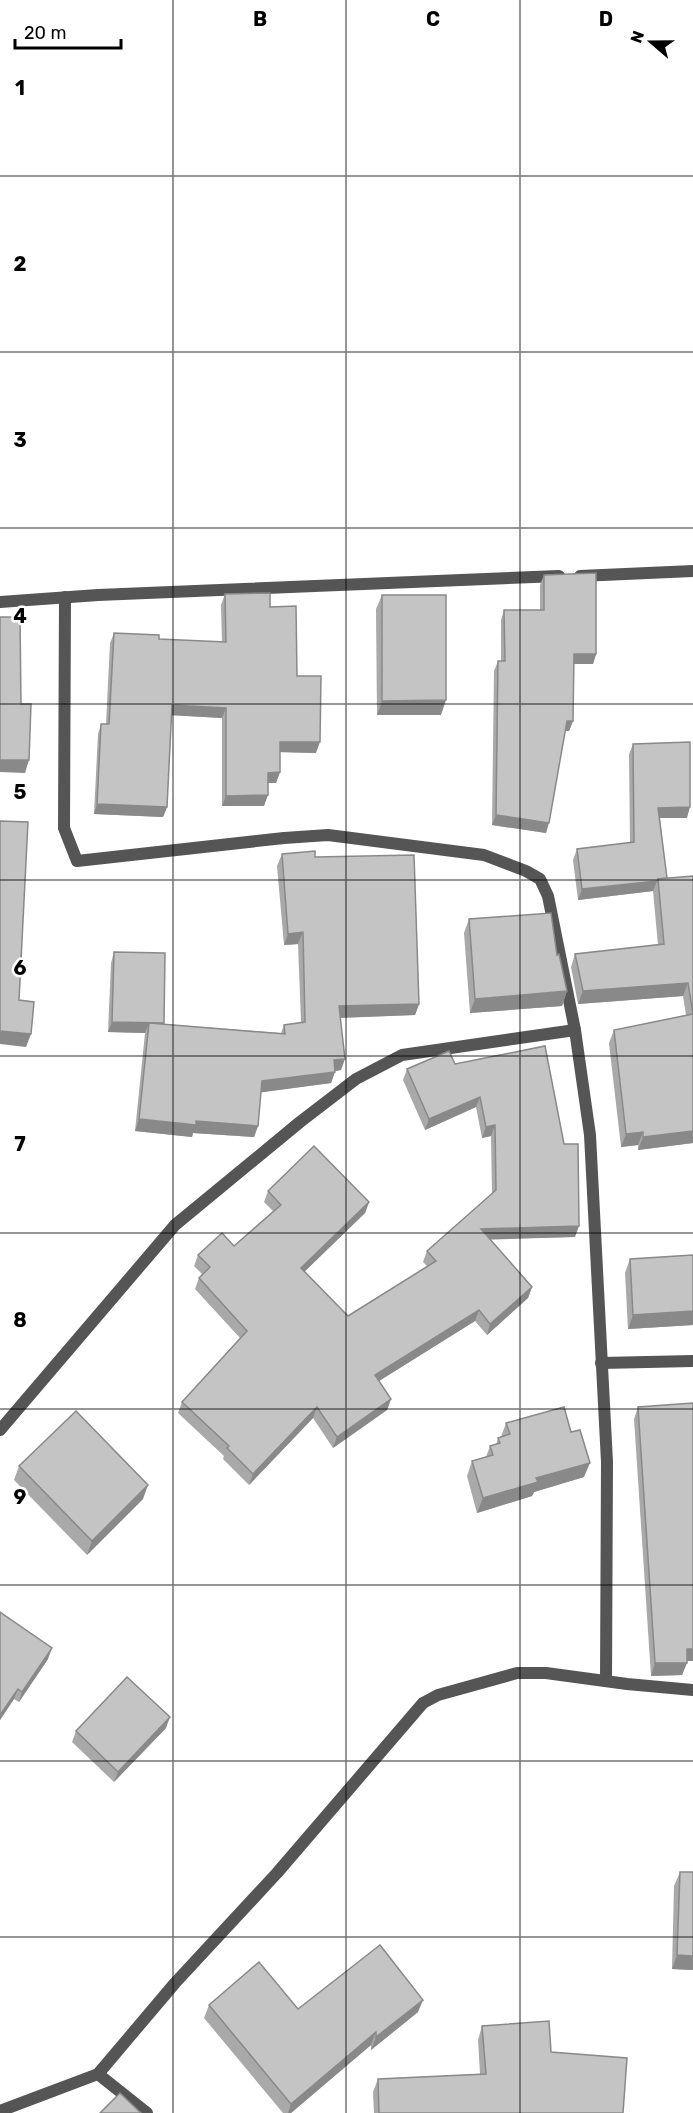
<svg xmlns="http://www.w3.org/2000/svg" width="693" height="2113" font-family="Rubik,sans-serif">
<rect width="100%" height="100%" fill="#fff"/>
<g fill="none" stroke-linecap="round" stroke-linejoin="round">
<g stroke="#555" stroke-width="12">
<path d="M580 576 693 571"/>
<path d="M65 597 64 828 77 861 284 838 328 835 484 855 526 871 540 879 548 896 575 1030 590 1135 607 1462 606 1681"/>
<path d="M0 602 98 595 559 576"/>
<path d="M601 1363 693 1361"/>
<path d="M0 1430 175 1225 300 1122 356 1079 402 1055 575 1030"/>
<path d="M98 2074 147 2113"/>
<path d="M0 2111 98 2074 175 1983 277 1873 423 1703 438 1695 517 1673H546L627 1684 693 1690"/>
</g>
</g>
<g fill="#a9a9a9">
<path d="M544 575 596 654 593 664H573V721L569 731H565L546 833 492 825 494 671 498 661H501V620L504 610H540V585Z"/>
<path d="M225 594 270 607 297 676 316 753 280 752V772L276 783H268L264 806H222V718L171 715 167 807 163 817 94 814 98 734 101 724H106L110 643 114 633 159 639 222 642 221 605Z"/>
<path d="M382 595 441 715H377L376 609Z"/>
<path d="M633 744 687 818H660L667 878 693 876V1143L638 1150V1145L621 1147 609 1043 614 1030 686 1015 683 996 578 1004 571 967 575 954 658 945 653 891 578 900 573 860 577 849 630 843 629 754Z"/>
<path d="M282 854 315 857 419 1004 415 1015 340 1018 341 1070 335 1071 331 1083 261 1092 258 1126 254 1137 193 1133 192 1137 135 1131 145 1033 108 1032 111 963 114 952 164 1023 163 1024 281 1033 284 1025 301 1022 298 944 284 945 277 866Z"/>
<path d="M469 919 567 991 562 1006 470 1013 464 933Z"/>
<path d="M545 1046 575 1237 490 1239 532 1287 528 1298 487 1335 475 1321 379 1381 391 1399 387 1410 333 1448 313 1418 249 1485 223 1459 224 1456 178 1413 182 1402 240 1338 195 1289 199 1278 202 1274 194 1266 198 1255 234 1246 273 1211 264 1202 268 1191 369 1202 365 1213 304 1272 348 1316 427 1266 423 1262 427 1251 492 1194 491 1136 482 1138 476 1107 425 1130 403 1080 407 1069 455 1064Z"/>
<path d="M693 1255V1325L628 1329 625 1273 630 1259Z"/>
<path d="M638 1407 687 1661 682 1675 651 1676 634 1419Z"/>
<path d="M506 1423 584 1477 534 1492 532 1496 477 1513 467 1476 472 1461 486 1457 490 1446 496 1445 498 1438 501 1437Z"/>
<path d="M19 1466 143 1499 87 1555 14 1480Z"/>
<path d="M0 1612 48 1659 19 1702 14 1699 0 1720Z"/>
<path d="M166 1728 114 1782 72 1742 76 1731Z"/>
<path d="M680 1872H693V1970L672 1969 674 1886Z"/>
<path d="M209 2005 298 2009 418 2012 371 2050V2045L291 2113H283L204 2018Z"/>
<path d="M482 2026 551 2052 623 2113H374L373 2092 378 2079 480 2074 478 2040Z"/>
</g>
<g fill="#898989">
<path d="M574 654H596L593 664H570Z"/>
<path d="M446 700 441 715H377L382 701Z"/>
<path d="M172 705 226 708 222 718 168 715Z"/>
<path d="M567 721H573L569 731H563Z"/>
<path d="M280 742H320L316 753 276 752Z"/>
<path d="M0 760H29L25 773 0 772Z"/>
<path d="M280 772 276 783H264L268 773Z"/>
<path d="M268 795 264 806H222L226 796Z"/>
<path d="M97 804 167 807 163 817 94 814Z"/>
<path d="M690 807 687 818H655L658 808Z"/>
<path d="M496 815 549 823 546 833 492 825Z"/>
<path d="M657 881 653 891 578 900 582 889Z"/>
<path d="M303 932 298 944 284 945 288 934Z"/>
<path d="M688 983 683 996 578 1004 583 991Z"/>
<path d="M567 991 562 1006 470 1013 475 999Z"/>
<path d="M419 1004 415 1015 334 1018 339 1006Z"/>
<path d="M112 1022 164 1023 160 1034 149 1023 145 1033 108 1032Z"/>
<path d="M0 1031 31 1034 26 1047 0 1044Z"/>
<path d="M345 1059 341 1070 330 1072 334 1060Z"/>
<path d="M335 1072 331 1083 257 1093 262 1081Z"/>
<path d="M480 1097 476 1107 425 1130 429 1119Z"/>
<path d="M139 1119 196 1121 258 1126 254 1137 193 1133 192 1137 135 1131Z"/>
<path d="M495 1125 491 1136 482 1138 486 1127Z"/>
<path d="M693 1131V1143L638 1150 643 1137Z"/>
<path d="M643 1132 638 1145 621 1147 626 1134Z"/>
<path d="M369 1202 365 1213 297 1279 301 1268Z"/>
<path d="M579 1226 575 1237 477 1240 481 1229Z"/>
<path d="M532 1287 528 1298 487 1335 490 1324Z"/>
<path d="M479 1310 475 1321 371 1386 375 1375Z"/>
<path d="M693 1311V1325L628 1329 633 1315Z"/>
<path d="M391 1399 387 1410 333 1448 337 1437Z"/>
<path d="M317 1407 313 1418 249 1485 253 1474Z"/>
<path d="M590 1463 584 1477 534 1492 532 1496 477 1513 483 1498 536 1478Z"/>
<path d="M148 1485 143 1499 87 1555 92 1541Z"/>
<path d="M52 1648 48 1659 19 1702 22 1692Z"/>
<path d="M687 1649H693V1661H682Z"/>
<path d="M655 1663H687L682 1675 651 1676Z"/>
<path d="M18 1689 14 1699 0 1720V1715Z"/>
<path d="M170 1717 166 1728 114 1782 118 1772Z"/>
<path d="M677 1955 693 1956V1970L672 1969Z"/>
<path d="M423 2000 418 2012 371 2050 376 2037Z"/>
<path d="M376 2032 371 2045 291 2113H288L291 2104Z"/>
</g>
<g fill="#c4c4c4" stroke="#898989" stroke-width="1.5">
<path d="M596 573V654H574L573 721H567L549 823 496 815 498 661H505L504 610H544V575Z"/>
<path d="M270 593V607L296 606 297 676H321L320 742H280V772L268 773V795L226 796V708L172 705 167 807 97 804 101 724H109L114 633 159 635V639L226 642 225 594Z"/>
<path d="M382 595H446V700L382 701Z"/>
<path d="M0 617H20L21 704H31L29 760H0Z"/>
<path d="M690 742V807L658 808 667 878 658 879 657 881 582 889 577 849 634 842 633 744Z"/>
<path d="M0 821 28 822 19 1000 34 1002 31 1034 0 1031Z"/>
<path d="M315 851V857L414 855 419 1004 339 1006 345 1059 334 1060 335 1072 262 1081 258 1126 196 1121V1125L139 1119 149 1023 285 1034 284 1025 305 1022 303 932 288 934 282 854Z"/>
<path d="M693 876V1131L643 1137V1132L626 1134 614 1030 693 1014 688 983 583 991 575 954 664 944 658 879Z"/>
<path d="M551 913 557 955 559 954 567 991 475 999 469 919Z"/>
<path d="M114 952 165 953 164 1023 112 1022Z"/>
<path d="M545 1046 564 1144H578L579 1226 481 1229 532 1287 490 1324 479 1310 375 1375 391 1399 337 1437 317 1407 253 1474 227 1448 229 1446 182 1402 247 1331 199 1278 210 1267 198 1255 222 1233 234 1246 281 1205 268 1191 314 1146 369 1202 301 1268 348 1316 436 1261 427 1251 496 1190 495 1125 486 1127 480 1097 429 1119 407 1069 449 1051 455 1064Z"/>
<path d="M693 1255V1311L633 1315 630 1259Z"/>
<path d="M693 1403V1649H687V1663H655L638 1407Z"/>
<path d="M564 1407 571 1432 580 1430 590 1463 536 1478 538 1482 483 1498 472 1461 493 1455 490 1446 500 1443 498 1438 510 1434 506 1423Z"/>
<path d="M76 1411 148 1485 92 1541 19 1466Z"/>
<path d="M0 1612 52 1648 22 1692 18 1689 0 1715Z"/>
<path d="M127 1677 170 1717 118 1772 76 1731Z"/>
<path d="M680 1872H693V1956L677 1955Z"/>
<path d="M380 1945 423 2000 376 2037V2032L291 2104 209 2005 259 1962 298 2009Z"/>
<path d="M549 2021 551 2052 627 2058 623 2113H379L378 2079 486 2074 482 2026Z"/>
<path d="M120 2093 141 2113H100Z"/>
</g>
<path fill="none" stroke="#000" stroke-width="1.5" stroke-opacity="0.55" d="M173 0V2113M346 0V2113M520 0V2113M0 176H693M0 352H693M0 528H693M0 704H693M0 880H693M0 1056H693M0 1233H693M0 1409H693M0 1585H693M0 1761H693M0 1937H693"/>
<g font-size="20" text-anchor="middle" font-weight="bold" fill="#000" stroke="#fff" stroke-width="5" stroke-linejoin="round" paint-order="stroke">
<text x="260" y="26">B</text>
<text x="433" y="26">C</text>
<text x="606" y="26">D</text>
<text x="20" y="95">1</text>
<text x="20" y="271">2</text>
<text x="20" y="447">3</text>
<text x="20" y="623">4</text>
<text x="20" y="799">5</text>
<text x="20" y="975">6</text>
<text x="20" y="1151">7</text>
<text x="20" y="1327">8</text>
<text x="20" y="1504">9</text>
</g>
<g transform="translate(651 42) rotate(290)" stroke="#ffffff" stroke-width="4.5" paint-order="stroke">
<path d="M0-4.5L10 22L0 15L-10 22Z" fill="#000000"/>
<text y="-9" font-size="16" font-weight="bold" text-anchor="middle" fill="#000000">N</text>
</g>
<path d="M15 39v9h106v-9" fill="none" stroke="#000000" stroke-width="3"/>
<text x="24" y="39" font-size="18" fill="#000000" stroke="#ffffff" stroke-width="4.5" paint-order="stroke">20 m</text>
</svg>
